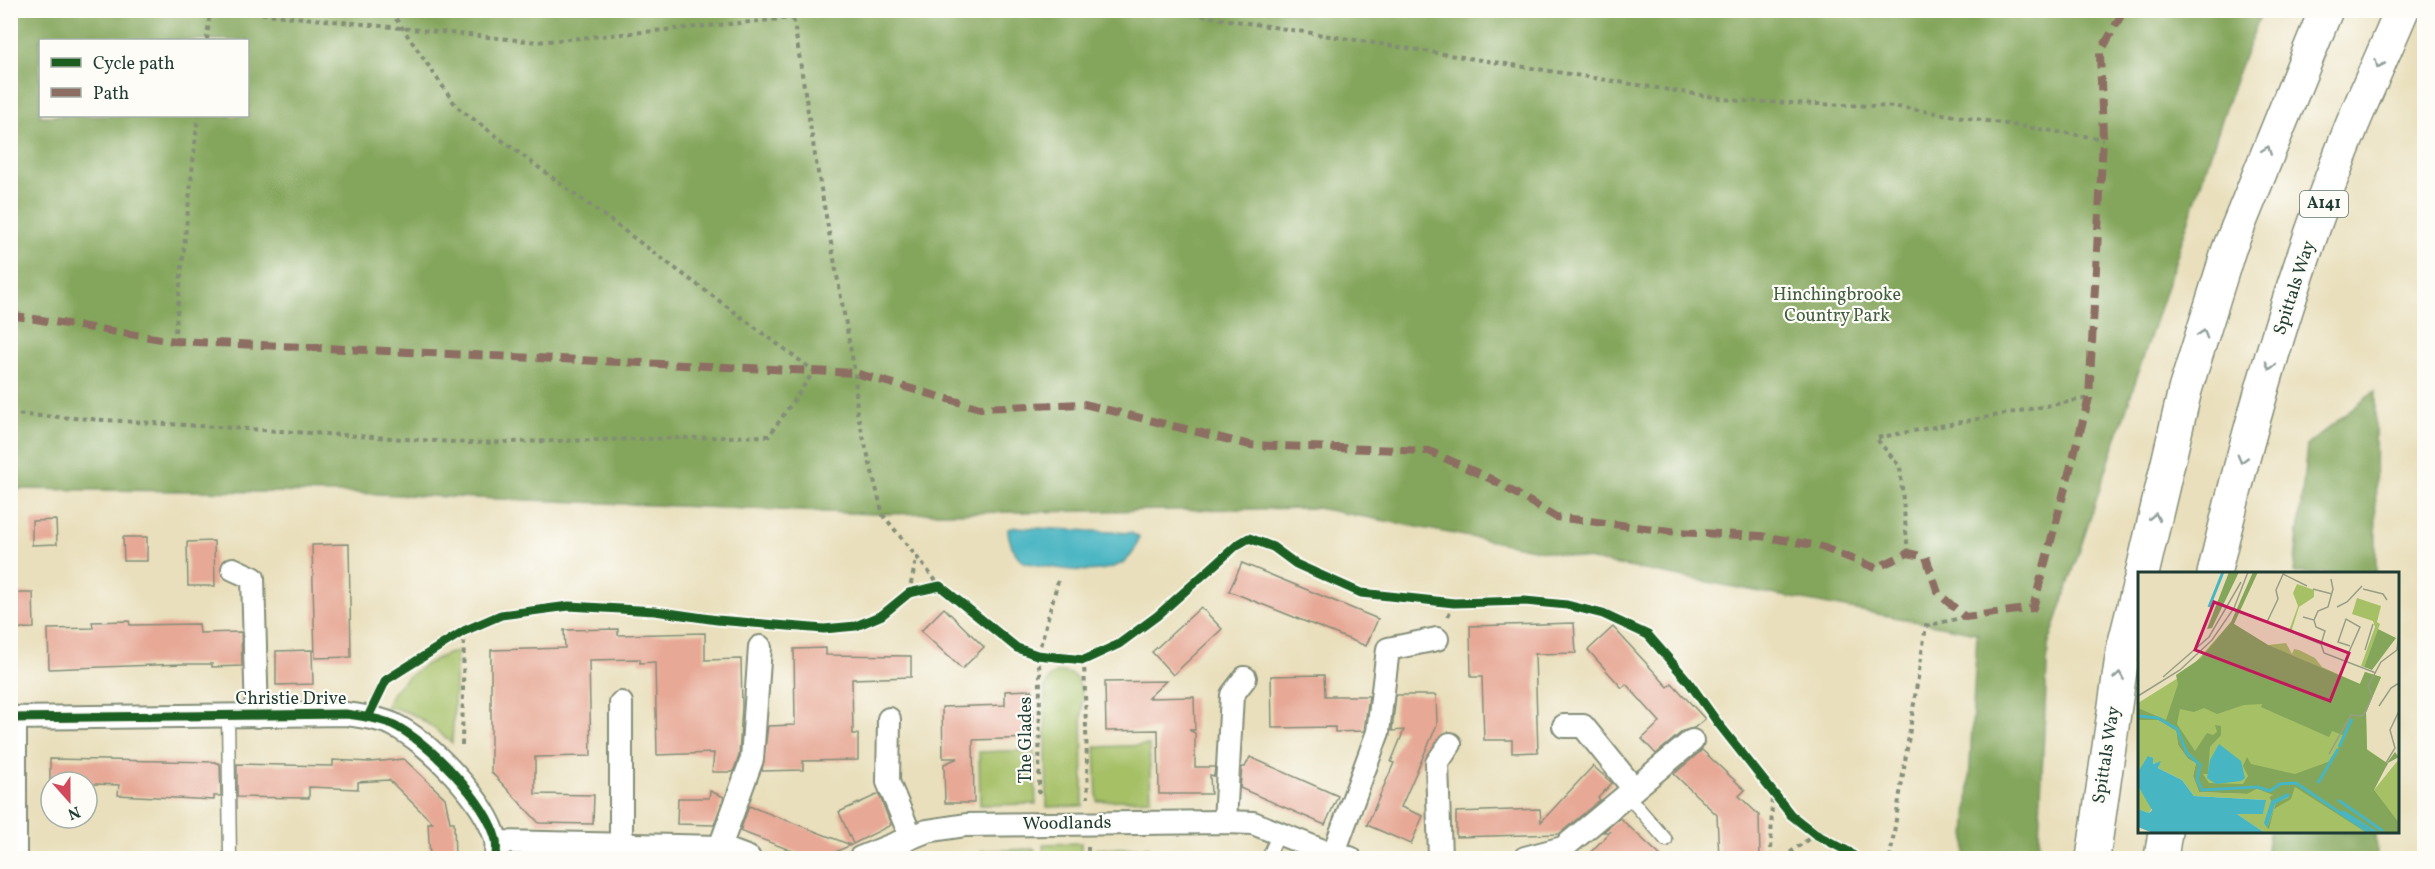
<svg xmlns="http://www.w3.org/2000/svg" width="2435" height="869" font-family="Vollkorn,serif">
<rect width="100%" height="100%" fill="#fdfcf7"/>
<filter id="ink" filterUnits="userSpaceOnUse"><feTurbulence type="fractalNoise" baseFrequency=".0167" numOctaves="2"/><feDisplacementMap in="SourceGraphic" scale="12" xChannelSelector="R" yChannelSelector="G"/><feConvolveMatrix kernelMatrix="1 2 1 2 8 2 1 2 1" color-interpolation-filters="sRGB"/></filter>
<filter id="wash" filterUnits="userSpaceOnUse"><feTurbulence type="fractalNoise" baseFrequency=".008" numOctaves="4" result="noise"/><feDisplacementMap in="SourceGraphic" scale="24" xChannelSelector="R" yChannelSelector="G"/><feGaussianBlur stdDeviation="1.35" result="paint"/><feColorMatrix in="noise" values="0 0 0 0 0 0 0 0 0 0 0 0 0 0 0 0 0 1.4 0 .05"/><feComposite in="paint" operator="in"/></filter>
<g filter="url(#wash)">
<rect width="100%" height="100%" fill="#e9dfbc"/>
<g fill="#a6c066" stroke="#627e4d" stroke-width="1.5">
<path d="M457 651 452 743C431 726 414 710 386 707 394 680 432 658 457 651Z"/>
<path d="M1058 672C1073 672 1077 677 1082 690L1083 806 1047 807 1045 687 1049 678Z"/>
<path d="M1149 745 1151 799 1097 801 1095 747Z"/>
<path d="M1034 750 1036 804 980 805 979 752Z"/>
<path d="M1081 843V858H1044L1043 844Z"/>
<path d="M1149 847V858H1095V849Z"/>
<path d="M1035 849V858H981V851Z"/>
</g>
<g fill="#84a65b" stroke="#527248" stroke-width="1.5" fill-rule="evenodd">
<path d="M11 10H2262V11L2236 77 2048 646 2038 858H1965L1977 633 1317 508 874 514 351 493 11 489ZM40 40H248V116H40Z"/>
<path d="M2375 391 2376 573H2294L2307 445Z"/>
<path d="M2269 832H2376L2377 858H2266Z"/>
</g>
<path fill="#48b5c2" stroke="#34797b" stroke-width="1.5" d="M1016 527 1131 533 1139 537C1130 587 1060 568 1025 563 1015 556 1008 541 1008 529Z"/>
<g id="blocks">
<g fill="#e7a996">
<path d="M56 520 57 544 32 545V521Z"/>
<path d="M123 537H147V561H124Z"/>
<path d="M214 541 215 586H188L187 542Z"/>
<path d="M349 544 351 657 315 658 312 545Z"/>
<path d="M1242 563 1378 619 1366 646 1229 591Z"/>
<path d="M10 593H33L34 628 10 629Z"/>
<path d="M1201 607 1222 629 1173 675 1152 652Z"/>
<path d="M944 608 984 647 962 669 921 631Z"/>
<path d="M129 621 130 625 199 624 200 633 241 632 242 666 212 667V664H182L49 669 48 629 93 628 92 622Z"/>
<path d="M1574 623 1576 653 1535 654 1538 752 1512 753V740H1484L1482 677H1471L1470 626Z"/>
<path d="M1613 627 1668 687 1672 683 1705 719 1694 728 1683 731 1656 754 1642 739 1660 722 1626 684 1622 688 1588 650Z"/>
<path d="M618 629V635L705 633V660L741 659 742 707 739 756 733 772H712L714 753 657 755 655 662 640 663V659L589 660 591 756 535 757V794L594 795 593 824 539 823 491 772V650L565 648 564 630Z"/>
<path d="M826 648V655L911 656V677L852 679 853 734H858V760L803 761V770L762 771 768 726 795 725 794 649Z"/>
<path d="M312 650 313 684 276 685V651Z"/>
<path d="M1324 675 1325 696H1369L1364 731 1335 732V727L1272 728 1271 676Z"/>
<path d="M1166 681 1148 698 1194 697 1195 730H1189L1195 733V767H1215L1214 776 1210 775 1211 794H1159L1158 730 1106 731 1105 682Z"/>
<path d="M1032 690 1033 738 973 740 974 803H945L944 764 958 758H943L942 707 1005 705V691Z"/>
<path d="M1396 695H1436L1437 725 1401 807 1423 816 1411 844 1367 825 1394 763 1391 762 1404 730 1392 731Z"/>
<path d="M1702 750 1745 790 1739 796 1759 815 1760 858H1719L1717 815 1674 774Z"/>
<path d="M1250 757 1338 796 1325 825 1240 788 1242 767H1245Z"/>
<path d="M50 759 215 762 220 764 221 796H214V800L118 795 119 785 50 782Z"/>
<path d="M404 759 445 798 450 822H454L455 858H430L428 823H433L389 780 358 782V789L309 787V798L237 797V764L333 766V760L370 762Z"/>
<path d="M1593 766 1612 783 1598 798 1600 800 1559 834 1456 837V812L1540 809 1541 822Z"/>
<path d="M710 791 724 797 714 825 677 824 678 798H709Z"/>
<path d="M879 794 891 825 853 844 839 812Z"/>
<path d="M749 806 851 845 822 858H811L740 831Z"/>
<path d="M1620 818 1621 819 1663 858H1585L1610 832H1603Z"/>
</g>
</g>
</g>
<g filter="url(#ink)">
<use href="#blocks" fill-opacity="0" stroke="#848e78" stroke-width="1.5"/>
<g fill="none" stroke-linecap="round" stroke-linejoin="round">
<g stroke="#848e78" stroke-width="15">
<g id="service">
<path d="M228 716 230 858"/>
<path d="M1627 795 1666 840"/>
<path d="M1268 858 1279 833"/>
</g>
</g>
<g stroke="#848e78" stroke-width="26">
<g id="minor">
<path d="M233 569 253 578 257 716"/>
<path d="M10 718 346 714C361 716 378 718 392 724 428 741 486 801 496 840 497 846 496 853 496 858"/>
<path d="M889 719 888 782 911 837"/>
<path d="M1564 726H1583L1634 789"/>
<path d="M1225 822 1232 695 1245 678"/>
<path d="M497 842 720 847 749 858"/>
<path d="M621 844V703"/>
<path d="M720 847 752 759 760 647"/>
<path d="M1333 855 1378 732 1388 649 1437 639"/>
<path d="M15 858V718"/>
<path d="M860 858 927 831 966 825 1225 822 1253 823 1333 855 1350 858"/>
<path d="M1440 858 1437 763 1450 744"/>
<path d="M1525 858 1563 848 1692 741"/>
</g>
</g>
<g stroke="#848e78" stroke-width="36">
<g id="trunk">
<path d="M2142 574 2185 390 2229 249 2326 10"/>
<path d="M2214 574C2250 421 2294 268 2353 123 2369 85 2386 48 2402 10"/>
<path d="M2093 858 2123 650 2140 582"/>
<path d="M2161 858 2165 832"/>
</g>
</g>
<g stroke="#848e78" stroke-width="4" stroke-dasharray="4.5 4.5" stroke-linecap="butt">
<path d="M226 10 537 42 792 18"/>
<path d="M792 10 816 162 855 373 857 412 883 515 940 586"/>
<path d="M1166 10 1739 101 1898 107 2103 139"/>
<path d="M207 40 210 10"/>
<path d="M174 341 198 116"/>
<path d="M10 414 469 443 769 436 814 371 457 107 390 10"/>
<path d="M1908 553 1900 467 1876 438 2089 398"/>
<path d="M909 593 916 560"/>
<path d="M1448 616 1454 603"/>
<path d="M1038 654 1058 581"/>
<path d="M1037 655 1040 671 1039 798"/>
<path d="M1084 660 1088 798"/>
<path d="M462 745 464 631"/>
<path d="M1088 847V858"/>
<path d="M1771 858 1772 791"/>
<path d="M1783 858 1815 834"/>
<path d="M1890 858 1926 626 1965 617"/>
</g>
<use href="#service" stroke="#fff" stroke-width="12"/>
<use href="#minor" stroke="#fff" stroke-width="22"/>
<use href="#trunk" stroke="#fff" stroke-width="33"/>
<path stroke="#8d6e63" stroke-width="8" stroke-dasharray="15 8" stroke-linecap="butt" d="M10 315 174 341 855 373 980 408 1084 404 1250 445 1429 451 1491 479 1556 517 1678 532 1761 536 1819 546 1876 568 1908 553 1926 557 1938 593 1965 617 2033 608 2089 398 2103 139 2100 53 2124 10"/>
<g stroke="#fdfcf7" stroke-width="13">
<g id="cycleway">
<path d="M368 717 386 680 464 631 501 615 569 606 655 611 717 620 824 629 856 626 882 615 909 593 940 586 1017 648 1037 655 1084 660 1119 644 1157 616 1237 545 1249 538 1273 547 1296 564 1361 593 1454 603 1525 601 1567 605 1603 614 1648 635 1688 681 1718 723 1791 815 1815 834 1849 852 1856 858"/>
<path d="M10 718 346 714C361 716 378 718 392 724 428 741 486 801 496 840 497 846 496 853 496 858"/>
</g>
</g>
<use href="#cycleway" stroke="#1b5e20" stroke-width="9"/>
</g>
<defs><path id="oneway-chevron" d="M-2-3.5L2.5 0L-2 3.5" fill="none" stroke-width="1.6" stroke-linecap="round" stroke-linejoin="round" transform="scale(1.5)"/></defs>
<g stroke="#8f9e9a">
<use href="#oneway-chevron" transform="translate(2379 64) rotate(114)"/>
<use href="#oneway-chevron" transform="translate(2267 150) rotate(-69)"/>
<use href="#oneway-chevron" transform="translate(2203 334) rotate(-73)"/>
<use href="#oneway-chevron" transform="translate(2270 366) rotate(107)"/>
<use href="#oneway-chevron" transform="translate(2242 459) rotate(106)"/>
<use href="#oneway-chevron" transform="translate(2155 517) rotate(-77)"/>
<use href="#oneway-chevron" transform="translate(2119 676) rotate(-81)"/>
</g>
</g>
<g text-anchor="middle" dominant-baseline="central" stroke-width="4.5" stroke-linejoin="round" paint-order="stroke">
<rect fill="#fdfcf7" stroke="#62766e" stroke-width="1.5" x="2300" y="191" width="48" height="26" rx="4.5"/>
<g font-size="16" font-weight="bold" fill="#1f3d34">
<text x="2324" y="204">A141</text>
</g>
<g font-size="18" fill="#1f3d34" stroke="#fdfcf7">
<text transform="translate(2295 288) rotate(-72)">Spittals Way</text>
<text x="291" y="699">Christie Drive</text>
<text transform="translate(1026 740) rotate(-90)">The Glades</text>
<text transform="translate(2107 755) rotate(-81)">Spittals Way</text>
<text transform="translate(1067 824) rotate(-1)">Woodlands</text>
</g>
<g font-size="18" fill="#415e40" stroke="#fdfcf7">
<text x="1837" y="295">Hinchingbrooke<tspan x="1837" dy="21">Country Park</tspan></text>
</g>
</g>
<g transform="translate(2138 572)">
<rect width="261" height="261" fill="#e9dfbc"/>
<path d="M159 12 176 18V25L161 35 154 57 156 61 147 58 152 56 160 34 155 21ZM219 26 243 34 239 50 242 52 226 95 223 94 237 55 235 49 214 42ZM93 50 130 73 148 71 154 82 156 77 161 78 177 86 184 95 222 112 227 100 243 105 228 140 229 177 250 192 234 214 236 218 261 187V261H127L99 242H125L127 228 56 224 44 208 20 196 22 190 14 192 12 184 0 200V148H20L38 159 40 173 50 187 58 191 55 204 61 220 108 222 119 217 137 223 131 225 133 229 140 224 142 213 132 219 120 215 64 218 59 207 62 193 46 176 39 157 20 146 0 144V131L48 101ZM0 214 14 236 11 241 0 237Z" fill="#a6c066"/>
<path d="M91 0H101L74 56 69 57ZM115 0H120L96 52 130 73 222 112 227 100 243 105 228 140 229 178 249 191 257 180 261 185 250 191 236 218 261 251V261H229L157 215 153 227 136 237 131 257 129 256 138 231 152 225 133 229 131 225 135 223 119 217 109 222 61 220 55 204 58 191 50 187 40 173 38 159 20 148H0V136L28 148 40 112 38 103 63 86 93 50ZM124 132 123 135 191 165 194 159 205 163 200 177 190 190 157 202 113 192 109 185 105 194 110 204 105 212 71 211 65 202H70L72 175 83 163V154L77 153 79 160 75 163 69 161 57 179 39 152 42 137 56 140 66 136 79 142 106 133ZM240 57 258 66 234 98 226 95Z" fill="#84a65b" fill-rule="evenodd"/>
<path d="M81 172 103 189 107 206 103 209 78 212 69 206 72 188ZM10 184 15 186V192L23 189 20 196 44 208 56 224 128 228 125 242H99L127 261H15L0 255V237L11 241 14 238 0 214V200ZM150 221 152 224 137 232 129 256 126 251 133 229Z" fill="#48b5c2"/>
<path fill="none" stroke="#48b5c2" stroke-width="3" d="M71 35 85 0M0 144 20 146 39 157 49 181 62 193 59 207 64 218 120 215 132 219 142 212 158 211 232 261M201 175 214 147M180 211 200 177M200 228 245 259M204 239 239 261"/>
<path fill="none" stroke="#989e86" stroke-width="1.5" d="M145 2 169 14M175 17 194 22M225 17 245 22 249 28M199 35 209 30 224 14M165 45 176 48 178 55 187 59 183 72 186 81 238 101M176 48 180 39 190 35 195 17 193 7M129 50 183 72M129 50 140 27 138 18 146 0M227 78 235 52M259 78 261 59M207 89 222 55 208 47 200 70 212 74M25 105 71 65 103 10M0 124 42 98 74 68 96 36 110 0M241 134 253 116 261 111M191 182 213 143 224 144 228 139 234 124 230 114 243 90 259 78M248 191 257 176 252 158 261 139"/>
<path fill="#c2185b" fill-opacity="0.15" stroke="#c2185b" stroke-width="3" d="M76 30 211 81 192 129 57 78Z"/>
<rect width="261" height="261" fill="none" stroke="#1f3d34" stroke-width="3"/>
</g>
<rect width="2435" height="869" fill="none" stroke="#fdfcf7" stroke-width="36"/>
<rect x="39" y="39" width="210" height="78" fill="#fdfcf7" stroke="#a4b0a9" stroke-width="1.5"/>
<rect x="51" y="58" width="30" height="9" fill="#1b5e20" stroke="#a4b0a9" stroke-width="1.5"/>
<text x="93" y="69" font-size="18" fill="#1f3d34">Cycle path</text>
<rect x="51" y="88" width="30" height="9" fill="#8d6e63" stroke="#a4b0a9" stroke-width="1.5"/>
<text x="93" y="99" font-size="18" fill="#1f3d34">Path</text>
<g transform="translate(69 800) rotate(159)"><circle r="28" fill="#fdfcf7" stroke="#a4b0a9" stroke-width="1.5"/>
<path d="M0-4.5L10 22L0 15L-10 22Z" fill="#d1495b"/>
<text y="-9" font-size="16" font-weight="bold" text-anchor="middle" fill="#1f3d34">N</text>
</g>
</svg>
